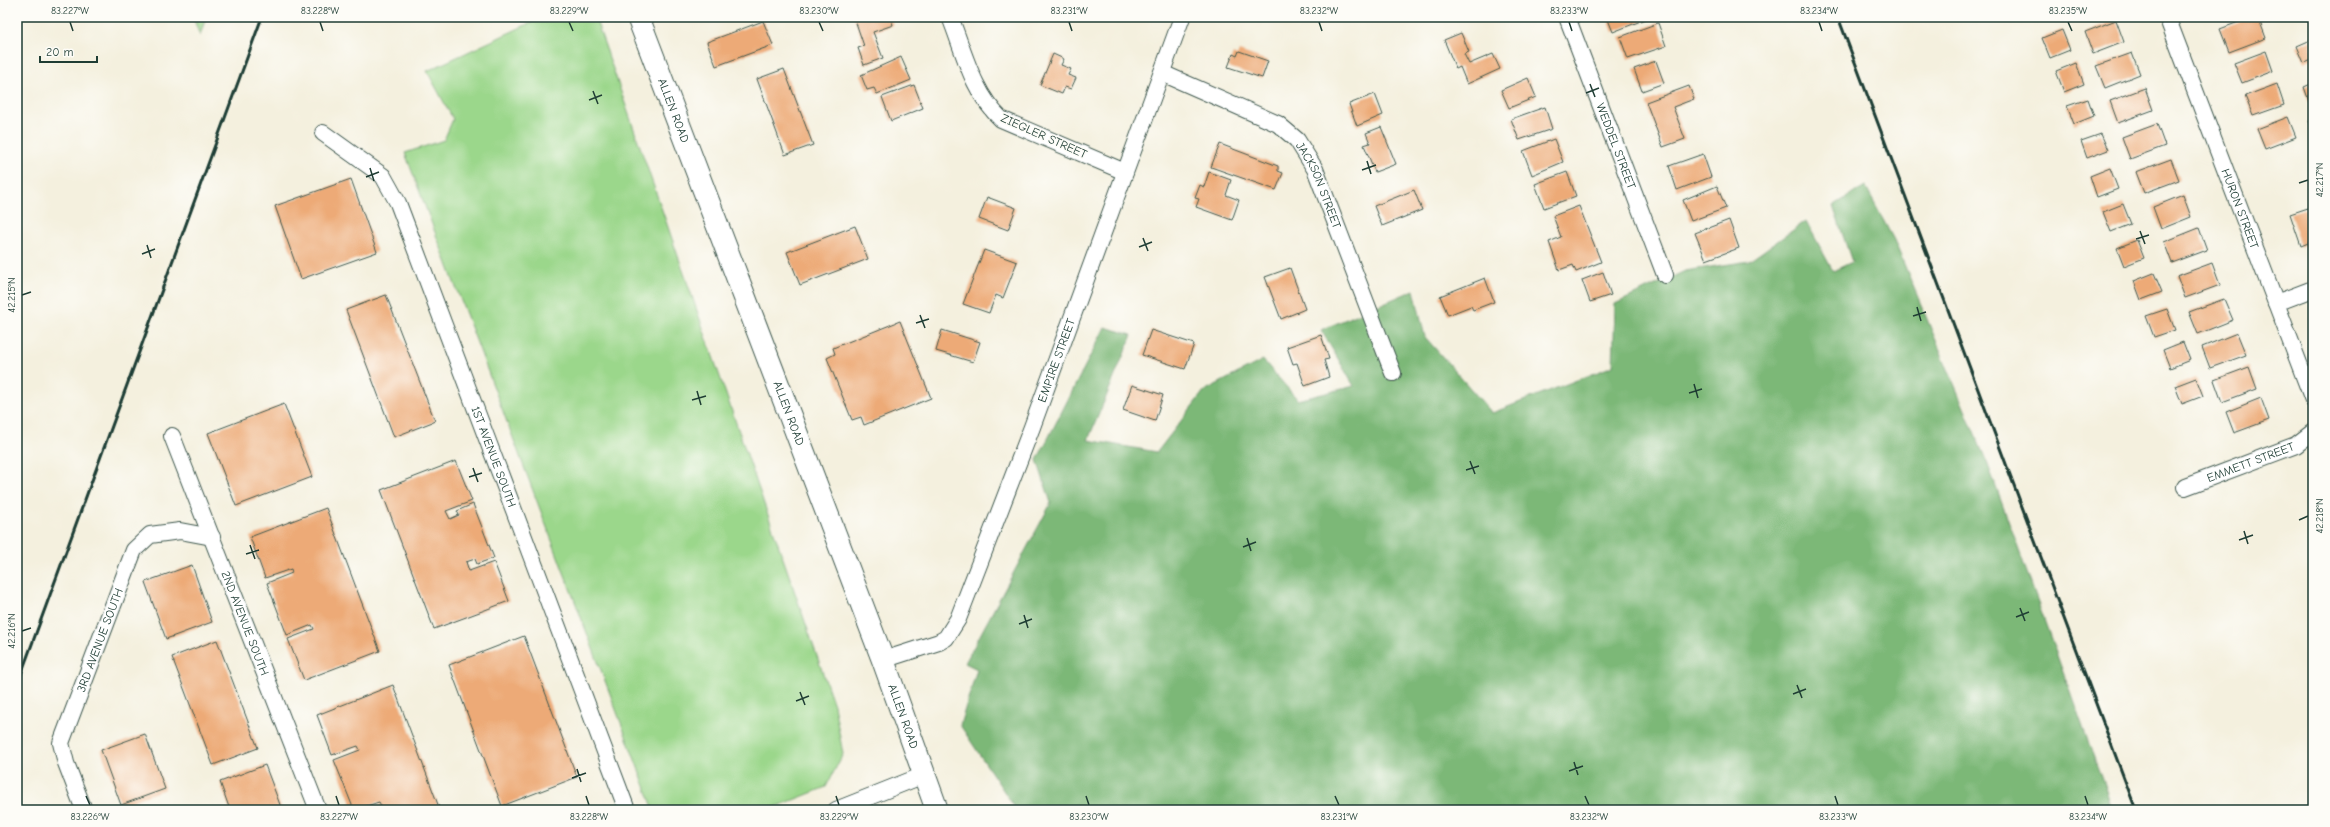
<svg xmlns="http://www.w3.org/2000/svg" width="2330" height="827" font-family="'Comic Neue',sans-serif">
<rect width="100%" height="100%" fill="#fdfcf7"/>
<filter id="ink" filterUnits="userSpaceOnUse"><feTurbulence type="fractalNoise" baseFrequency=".025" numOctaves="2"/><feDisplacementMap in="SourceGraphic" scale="8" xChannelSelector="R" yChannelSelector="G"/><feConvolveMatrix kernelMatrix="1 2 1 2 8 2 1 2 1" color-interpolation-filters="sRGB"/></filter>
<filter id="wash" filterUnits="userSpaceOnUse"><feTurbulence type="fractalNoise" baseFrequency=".012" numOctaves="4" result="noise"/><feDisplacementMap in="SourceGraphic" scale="16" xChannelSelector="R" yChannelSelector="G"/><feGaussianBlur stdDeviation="0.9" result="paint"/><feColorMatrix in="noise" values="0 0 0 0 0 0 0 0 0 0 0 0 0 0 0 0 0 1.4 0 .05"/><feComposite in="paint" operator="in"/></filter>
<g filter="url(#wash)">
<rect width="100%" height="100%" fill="#f4f0de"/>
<g fill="#9bd78b" stroke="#5d8a60">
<path d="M193 17H206L200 36Z"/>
<path d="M543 17H595L834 705 843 754 826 787 768 810H654L405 153 444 140 453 119 427 71Z"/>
</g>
<path fill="#7cb877" stroke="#4e7a56" d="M1865 186 1894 240 1988 465 2113 810H1014L1015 808 960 725 977 669 965 663 1051 503 1037 460 1105 327 1132 335 1088 440 1157 452 1204 391 1263 360 1298 400 1354 386 1321 330 1414 290 1425 337 1492 413 1613 366 1615 304 1685 271 1749 261 1806 221 1833 271 1852 262 1833 206Z"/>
<g id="blocks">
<g fill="#edaa77">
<path d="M854 17H890L893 25 873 32 883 58 864 65 858 48 864 46Z"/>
<path d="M1607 17H1651L1613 32Z"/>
<path d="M2252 17H2258L2266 38 2229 52 2220 29Z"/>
<path d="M2116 20 2124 42 2093 54 2085 32Z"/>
<path d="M763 21 773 45 716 66 707 42Z"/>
<path d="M1658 23 1666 46 1628 59 1620 37Z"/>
<path d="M2062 30 2070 50 2050 58 2042 38Z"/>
<path d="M1461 33 1469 52 1464 54 1469 64 1493 54 1500 69 1467 84 1460 67 1456 69 1444 40Z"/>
<path d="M2313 39V59L2304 63 2297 46Z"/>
<path d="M1239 51 1268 61 1262 78 1228 67 1233 54 1237 56Z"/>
<path d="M2266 51 2273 71 2242 83 2234 63Z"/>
<path d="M2132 53 2140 74 2105 88 2096 66Z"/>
<path d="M1053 54 1064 59 1061 65 1071 69 1068 75 1076 78 1071 89 1065 87 1062 94 1040 85Z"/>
<path d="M901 57 911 80 877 94 874 88 867 90 861 75Z"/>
<path d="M1656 61 1664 83 1642 91 1634 69Z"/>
<path d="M2076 63 2084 84 2064 92 2056 71Z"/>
<path d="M784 69 813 145 785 155 757 79Z"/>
<path d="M1528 78 1536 97 1509 108 1501 90Z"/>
<path d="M2313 83V103L2310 104 2304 87Z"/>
<path d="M2277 84 2284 105 2253 116 2245 96Z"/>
<path d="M914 85 923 108 891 121 882 97Z"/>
<path d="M1689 86 1694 99 1673 107 1685 139 1663 147 1646 102Z"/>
<path d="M2145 88 2153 110 2118 123 2110 101Z"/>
<path d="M1375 94 1383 115 1357 126 1349 104Z"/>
<path d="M2088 99 2094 116 2074 124 2067 106Z"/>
<path d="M1545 107 1552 129 1519 140 1511 119Z"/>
<path d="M2288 117 2296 137 2265 149 2257 129Z"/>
<path d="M2313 120V131L2309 121Z"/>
<path d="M2157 124 2165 146 2130 159 2122 137Z"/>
<path d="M1381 127 1396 164 1375 172 1364 145 1370 143 1366 133Z"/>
<path d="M2101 134 2108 150 2087 158 2081 141Z"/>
<path d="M1554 139 1563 162 1532 175 1523 151Z"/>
<path d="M1220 144 1278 166V171L1283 173 1276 190 1211 167Z"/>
<path d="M1703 154 1711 177 1677 190 1669 166Z"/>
<path d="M2171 159 2179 180 2144 193 2136 172Z"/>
<path d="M2110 168 2118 189 2097 197 2090 176Z"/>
<path d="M1209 172 1231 180 1226 195 1239 200 1232 220 1196 207 1199 199 1195 198 1200 185 1204 187Z"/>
<path d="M1567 172 1576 196 1544 208 1535 184Z"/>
<path d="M351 179 377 252 301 279 275 206Z"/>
<path d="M1717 186 1726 208 1691 221 1683 200Z"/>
<path d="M1414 190 1422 210 1382 226 1374 206Z"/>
<path d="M2183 195 2191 217 2161 229 2153 207Z"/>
<path d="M987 197 1016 208 1008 230 979 219Z"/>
<path d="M2123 204 2131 224 2111 232 2103 212Z"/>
<path d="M1579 206 1601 262 1576 272 1573 265 1559 270 1549 242 1561 237 1553 216Z"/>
<path d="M2311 207 2313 241 2301 246 2290 214Z"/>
<path d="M1729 220 1739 248 1706 260 1695 233Z"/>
<path d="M855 226 868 259 800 285 787 252Z"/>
<path d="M2199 228 2207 250 2172 263 2164 242Z"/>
<path d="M2137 240 2144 258 2124 266 2117 248Z"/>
<path d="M984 250 1017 262 1003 298 996 295 989 313 963 304Z"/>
<path d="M2212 263 2220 285 2185 298 2177 276Z"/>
<path d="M1290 268 1305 309 1281 319 1265 277Z"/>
<path d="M1603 272 1611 295 1590 302 1582 280Z"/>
<path d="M2154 273 2162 292 2141 300 2134 281Z"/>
<path d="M1485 278 1494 302 1473 310 1471 306 1448 315 1440 296Z"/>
<path d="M386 295 435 421 394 437 346 310Z"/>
<path d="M2224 299 2233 320 2198 334 2189 312Z"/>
<path d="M2167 309 2175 330 2154 337 2146 316Z"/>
<path d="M900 321 931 398 864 425 861 417 852 420 827 358 835 354 833 348Z"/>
<path d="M942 330 980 342 973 362 936 351Z"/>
<path d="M1151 330 1194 344 1185 369 1142 355Z"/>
<path d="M2237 333 2246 355 2210 368 2202 347Z"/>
<path d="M1321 335 1329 359 1324 360 1329 377 1305 386 1297 363 1293 364 1287 347Z"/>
<path d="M2183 342 2190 360 2170 368 2163 350Z"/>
<path d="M2249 367 2257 389 2222 402 2214 380Z"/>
<path d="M2196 378 2203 396 2182 404 2175 386Z"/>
<path d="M1132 385 1163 395 1155 421 1123 410Z"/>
<path d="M2261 398 2269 420 2234 433 2226 412Z"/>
<path d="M284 404 312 477 236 506 208 433Z"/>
<path d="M456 461 472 501 446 511 450 519 459 515 457 511 473 504 494 558 477 564 475 559 466 562 469 571 494 562 509 601 434 629 381 490Z"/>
<path d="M326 508 380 651 304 680 288 639 314 629 312 625 287 635 267 583 292 573 291 569 265 578 250 537Z"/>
<path d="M192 565 212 622 166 639 145 582Z"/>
<path d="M524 636 577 777 502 806 449 665Z"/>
<path d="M217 640 258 748 213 765 172 657Z"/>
<path d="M393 685 440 810H371L381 806 379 802 354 810 334 760 360 750 358 746 332 755 317 715Z"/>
<path d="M145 734 165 789 121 805 101 750Z"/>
<path d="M265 765 282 810H230L220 782Z"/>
</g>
</g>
</g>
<g filter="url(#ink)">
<use href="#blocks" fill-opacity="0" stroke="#3f584e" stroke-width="1"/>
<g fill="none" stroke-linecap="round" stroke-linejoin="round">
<g stroke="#3f584e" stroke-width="18">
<g id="minor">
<path d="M950 17C964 52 973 93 1001 119L1125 172"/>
<path id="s1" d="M1567 17 1665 275"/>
<path id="s2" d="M2167 17 2313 400"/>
<path id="s3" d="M1162 73 1278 124 1297 140 1315 169 1393 373"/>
<path id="s4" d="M323 133 383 176 398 203 627 810"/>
<path d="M2276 303 2313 289"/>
<path id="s5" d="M172 436 318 810"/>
<path id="s6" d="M2185 487 2296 445 2313 432"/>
<path id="s7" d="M883 660 939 642 946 638 958 619 1032 427 1182 17"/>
<path id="s8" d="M84 810 66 763 61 743 134 550 150 535 180 531 212 537"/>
<path d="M836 810 924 775"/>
</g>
</g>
<g stroke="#3f584e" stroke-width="24">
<g id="secondary">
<path id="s9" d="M638 17 883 660 937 810"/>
</g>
</g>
<use href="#minor" stroke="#fff" stroke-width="16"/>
<use href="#secondary" stroke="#fff" stroke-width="22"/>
<g stroke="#1f3d34" stroke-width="3">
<path d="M1838 17 2136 810"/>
<path d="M17 685 262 17"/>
</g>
</g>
</g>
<path fill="none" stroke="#1f3d34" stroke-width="1.5" d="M70 22 73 31M320 22 323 31M569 22 573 31M819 22 823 31M1069 22 1072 31M1319 22 1322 31M1569 22 1572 31M1819 22 1822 31M2068 22 2072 31M1590 84 1595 97M593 91 598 104M1586 93 1599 88M589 100 602 95M1367 161 1371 174M370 168 374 181M1362 170 1376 165M366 177 379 172M2299 183 2308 180M2140 231 2145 244M1143 238 1148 251M2136 239 2149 235M147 245 151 258M1139 247 1152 242M142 254 155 249M22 295 31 292M1917 307 1921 321M920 315 925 328M1913 316 1926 312M916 323 929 319M1694 384 1698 398M697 391 701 405M1689 393 1702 389M692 400 706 396M1470 461 1475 474M473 468 478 482M1466 470 1479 466M469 477 482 473M2299 520 2308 516M2244 531 2248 544M1247 538 1251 551M2239 540 2253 535M250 545 255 559M1243 547 1256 542M246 554 259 550M2020 608 2025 621M1024 615 1028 628M2016 617 2029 612M1019 624 1032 619M22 631 31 628M1797 685 1802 698M800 692 805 705M1793 694 1806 689M796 701 809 696M1574 762 1578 775M577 769 581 782M1569 771 1583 766M572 778 586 773M86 796 90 805M336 796 339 805M586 796 589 805M836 796 839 805M1086 796 1089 805M1335 796 1339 805M1585 796 1589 805M1835 796 1838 805M2085 796 2088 805"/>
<g text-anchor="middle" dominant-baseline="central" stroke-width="3" stroke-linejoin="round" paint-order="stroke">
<g font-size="12" fill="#1f3d34" stroke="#fdfcf7">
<text stroke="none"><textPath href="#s9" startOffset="100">ALLEN ROAD</textPath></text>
<text transform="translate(1044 136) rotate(24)">ZIEGLER STREET</text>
<text stroke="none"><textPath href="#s1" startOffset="138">WEDDEL STREET</textPath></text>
<text stroke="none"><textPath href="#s3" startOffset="202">JACKSON STREET</textPath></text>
<text stroke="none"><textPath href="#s2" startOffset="205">HURON STREET</textPath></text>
<text stroke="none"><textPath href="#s7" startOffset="366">EMPIRE STREET</textPath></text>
<text stroke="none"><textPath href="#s9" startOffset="424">ALLEN ROAD</textPath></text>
<text stroke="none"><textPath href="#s4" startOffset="376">1ST AVENUE SOUTH</textPath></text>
<text stroke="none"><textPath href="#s6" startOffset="70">EMMETT STREET</textPath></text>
<text stroke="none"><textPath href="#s5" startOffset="201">2ND AVENUE SOUTH</textPath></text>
<text stroke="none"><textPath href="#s8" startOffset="181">3RD AVENUE SOUTH</textPath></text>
<text stroke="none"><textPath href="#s9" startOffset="748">ALLEN ROAD</textPath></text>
</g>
</g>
<rect width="2330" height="827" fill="none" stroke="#fdfcf7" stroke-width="44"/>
<path d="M40 56v6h57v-6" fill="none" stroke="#1f3d34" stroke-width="2"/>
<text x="46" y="56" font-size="12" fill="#1f3d34" stroke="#fdfcf7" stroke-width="3" paint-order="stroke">20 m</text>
<rect x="22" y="22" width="2286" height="783" fill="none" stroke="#1f3d34" stroke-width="1.5"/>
<g font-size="10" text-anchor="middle" fill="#1f3d34">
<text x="70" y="14">83.227°W</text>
<text x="320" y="14">83.228°W</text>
<text x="569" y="14">83.229°W</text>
<text x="819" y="14">83.230°W</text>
<text x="1069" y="14">83.231°W</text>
<text x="1319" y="14">83.232°W</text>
<text x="1569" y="14">83.233°W</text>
<text x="1819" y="14">83.234°W</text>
<text x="2068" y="14">83.235°W</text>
<text transform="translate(2319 180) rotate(-90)" y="4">42.217°N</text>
<text transform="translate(11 295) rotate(-90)" y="4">42.215°N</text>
<text transform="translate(2319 516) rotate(-90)" y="4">42.218°N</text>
<text transform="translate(11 631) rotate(-90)" y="4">42.216°N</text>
<text x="90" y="820">83.226°W</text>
<text x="339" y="820">83.227°W</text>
<text x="589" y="820">83.228°W</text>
<text x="839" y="820">83.229°W</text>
<text x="1089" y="820">83.230°W</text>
<text x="1339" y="820">83.231°W</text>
<text x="1589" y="820">83.232°W</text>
<text x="1838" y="820">83.233°W</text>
<text x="2088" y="820">83.234°W</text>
</g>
</svg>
